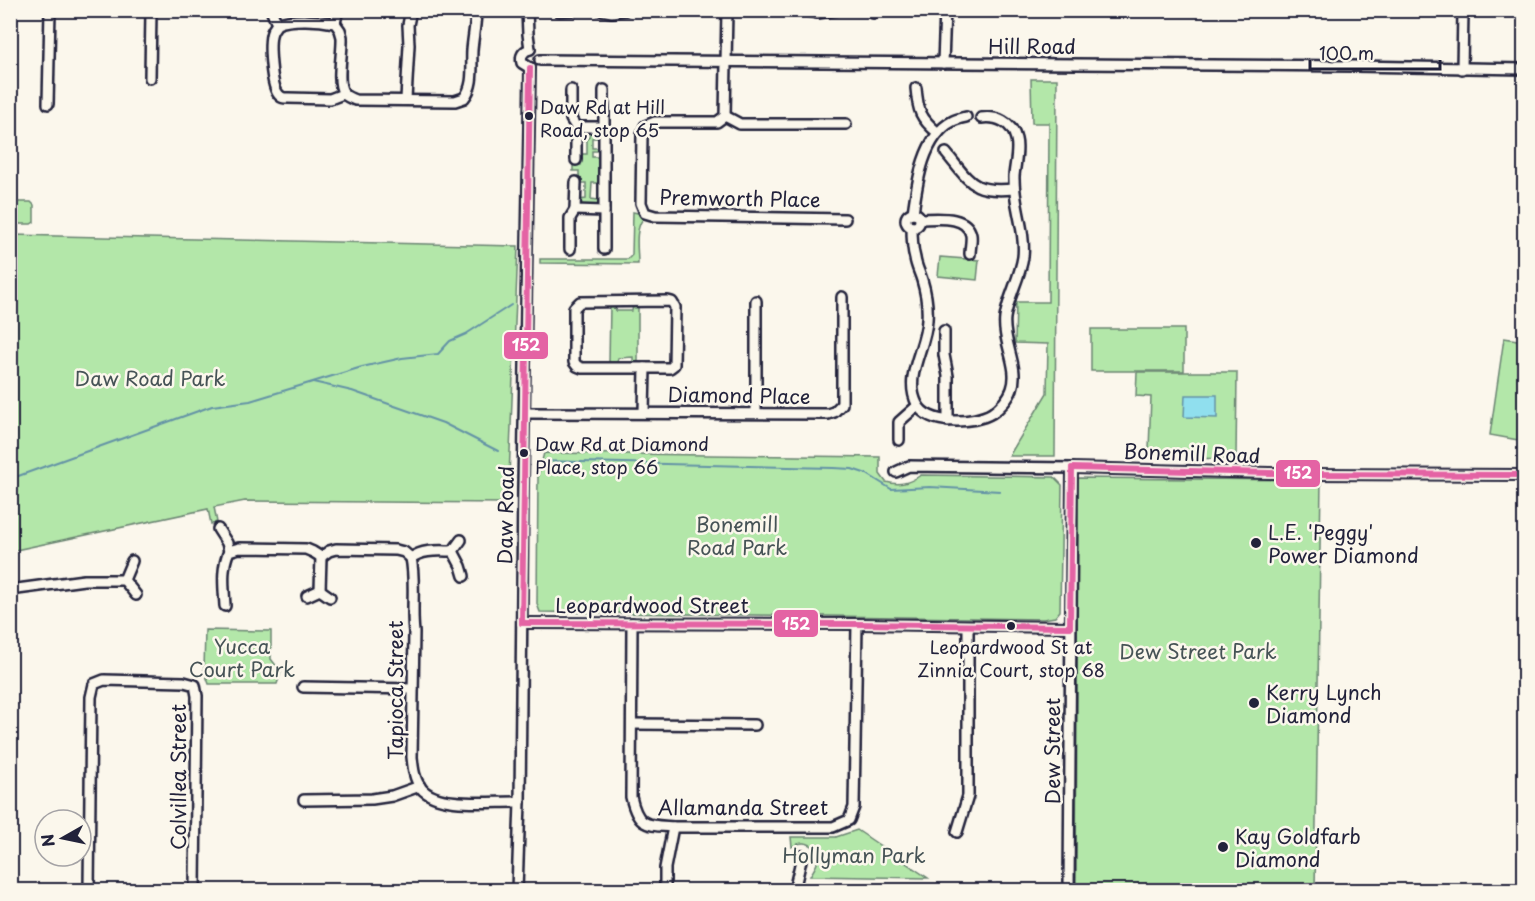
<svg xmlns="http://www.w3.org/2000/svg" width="1535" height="901" font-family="'Playpen Sans',sans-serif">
<rect width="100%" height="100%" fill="#fbf7ec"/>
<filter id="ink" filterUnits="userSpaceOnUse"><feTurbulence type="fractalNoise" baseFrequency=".0167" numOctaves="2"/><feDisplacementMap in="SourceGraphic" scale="12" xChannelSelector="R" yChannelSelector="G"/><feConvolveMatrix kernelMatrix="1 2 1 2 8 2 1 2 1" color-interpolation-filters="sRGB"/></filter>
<g filter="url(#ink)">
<g fill="#b3e7a9" stroke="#6a8472" stroke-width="1.5">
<path d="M1031 79H1057L1055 456H1009L1047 393 1048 344 1015 343 1016 302H1048L1049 123H1032Z"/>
<path d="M580 131H582V138H589V131H597L599 133V138H592V148H599V151H592V157H599V183H592L591 199 598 200V206L596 207H581L579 205V200L586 199V183H579V171H573V165H581V154H587V140H580Z"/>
<path d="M11 202H31L34 205V222L31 224H11Z"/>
<path d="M633 212 638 213 643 219C634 230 638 250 638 264L540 263V259H628L632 255Z"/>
<path d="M11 235 518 246 508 503 245 501 214 507 217 522 211 524 208 509 11 551Z"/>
<path d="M940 257 979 260 977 280 938 276Z"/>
<path d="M610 305H615L616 311H632L633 305H638V364L633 363V357L618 358 617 363H609Z"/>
<rect x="1091" y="329" width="93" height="42"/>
<path d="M1504 338 1524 341V441L1490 435Z"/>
<path d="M1137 372H1237L1236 459 1180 458 1179 451 1149 449 1151 397 1136 396Z"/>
<path d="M544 453 880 457V474L886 482C900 486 909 483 921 475L1054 477 1062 485 1060 611 1055 617 1043 619 540 612 537 604 538 475Z"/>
<path d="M1078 478 1321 480 1315 890H1076Z"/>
<path d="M205 630 271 631V659L281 672 277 684H209L204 670Z"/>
<path d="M857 830 928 878 810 876C812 872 816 867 817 863 820 845 805 838 792 847L791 837H836Z"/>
</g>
<path fill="#90dfee" stroke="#6493a6" stroke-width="1.5" d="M1185 395H1217V418L1184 417Z"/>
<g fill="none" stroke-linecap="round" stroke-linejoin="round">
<g stroke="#6493a6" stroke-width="2">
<path d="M313 382 352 391 443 423 498 451"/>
<path d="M539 461 833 468 852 469 867 474 891 489 930 487 1000 491"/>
<path d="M10 479 212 406 250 401 362 367 402 358 438 354 450 341 466 334 511 305"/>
</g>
<g stroke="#22223b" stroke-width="14">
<g id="minor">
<path d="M271 10 277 24"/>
<path d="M527 10 528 34 530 49"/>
<path d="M601 10 612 12 625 10"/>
<path d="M685 10 699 12"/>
<path d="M727 10 725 116 717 122H655L645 126 642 135 641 203 645 213 655 216 845 219"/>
<path d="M802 10 818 13 836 10"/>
<path d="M871 10 873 13"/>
<path d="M559 11 574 10"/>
<path d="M335 23 338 10"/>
<path d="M540 60 1354 66 1524 69"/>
<path d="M943 63 945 10"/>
<path d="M530 68 522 63C520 56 523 51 530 49"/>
<path d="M1462 69 1463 10"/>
<path d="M150 78 151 10"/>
<path d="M916 88C918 111 920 118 938 133"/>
<path d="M571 90V119L576 127"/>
<path d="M604 90V249"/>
<path d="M343 94 330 99 288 98C283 98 282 98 279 95 271 87 268 43 272 32 273 29 275 27 277 24 292 18 319 20 335 23L340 30 342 37C343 52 336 80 343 92 345 97 351 98 355 100L455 101 464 98C475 85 471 66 472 50 473 37 476 24 476 10"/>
<path d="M406 99 409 45 408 25 411 10"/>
<path d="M48 104 50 10"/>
<path d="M725 116 740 124H846"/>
<path d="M946 153C971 183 972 193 1014 189"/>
<path d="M576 160V127H603"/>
<path d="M576 182 575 210 604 211"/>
<path d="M913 213C917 183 923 136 953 121 957 119 962 118 966 117"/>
<circle cx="913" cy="220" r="7"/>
<path d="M920 219C935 219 967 214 971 235 972 240 970 248 970 254"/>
<path d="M912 227C912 237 912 248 915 258 916 266 920 273 922 280 926 293 928 307 927 320 926 348 903 376 917 404 928 426 974 424 992 413 1000 408 1009 398 1012 389 1020 367 1002 342 1005 318 1008 297 1020 278 1023 257 1026 230 1013 203 1014 176 1015 164 1019 150 1016 139 1012 122 997 116 981 118"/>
<path d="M570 249V218L575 210"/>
<path d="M668 301 672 302 675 307 674 365 670 368H582L577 366 574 362V308L580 302Z"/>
<path d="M944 331V355L948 376V421"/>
<path d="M644 412 645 368"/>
<path d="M525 413 828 414 834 412 842 404V297"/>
<path d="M756 413V301"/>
<path d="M899 440V422L917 406"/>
<path d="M896 472 909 466 1072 468 1310 474 1524 475"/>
<path d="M218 529 227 543 229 551"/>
<path d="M461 540 453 551 461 566 464 576"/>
<path d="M411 558C416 582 411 608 414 632L412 757C413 767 414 779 421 788 438 809 494 801 520 802"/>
<path d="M132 561 124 580 136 595"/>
<path d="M10 590 84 580H124"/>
<path d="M320 590 321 557"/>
<path d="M307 596 320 590 330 597"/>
<path d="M225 606C224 587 221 569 229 551L239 548 306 549 313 552 321 557 329 551 336 549 396 550 404 552 411 558C424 549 438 551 453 551"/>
<path d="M522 623 857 624 1070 627"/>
<path d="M632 623 631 797C638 827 646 825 673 827H833L849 820 854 807 857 624"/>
<path d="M303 687 413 689"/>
<path d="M632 724 755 725"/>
<path d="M304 800 372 799 392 796 420 786"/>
<path d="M957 832 968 796V626"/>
<path d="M89 890 91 697 94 684 104 680 184 682 195 685 197 696 195 890"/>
<path d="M517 890 520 802 523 486 530 68"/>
<path d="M665 890V868L673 827"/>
<path d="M796 890V882L802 856"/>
<path d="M1069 890 1072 468"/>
</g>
</g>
<use href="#minor" stroke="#fbf7ec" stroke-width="9"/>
<g stroke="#fbf7ec" stroke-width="10">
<g id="bus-1">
<path d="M1072 468 1310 474 1524 475"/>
<path d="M522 623 530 68"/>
<path d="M522 623 857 624 1070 627"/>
<path d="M1070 627 1072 468"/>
</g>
</g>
<use href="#bus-1" stroke="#e463a4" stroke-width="6"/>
</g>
</g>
<g fill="#22223b" stroke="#fbf7ec" stroke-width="2">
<circle cx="529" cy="116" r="5"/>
<circle cx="524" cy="453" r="5"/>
<circle cx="1256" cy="543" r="6"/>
<circle cx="1011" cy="626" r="5"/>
<circle cx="1254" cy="703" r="6"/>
<circle cx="1223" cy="847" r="6"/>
</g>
<g text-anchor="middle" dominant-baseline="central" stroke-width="5" stroke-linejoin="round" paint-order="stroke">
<g font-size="18" fill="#22223b" stroke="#fbf7ec" text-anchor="start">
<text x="540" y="106">Daw Rd at Hill<tspan x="540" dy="23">Road, stop 65</tspan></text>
<text x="535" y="443">Daw Rd at Diamond<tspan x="535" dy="23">Place, stop 66</tspan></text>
<text x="1011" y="646" text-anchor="middle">Leopardwood St at<tspan x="1011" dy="23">Zinnia Court, stop 68</tspan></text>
</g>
<g font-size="20" fill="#22223b" stroke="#fbf7ec">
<text x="1032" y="46">Hill Road</text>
<text transform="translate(740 198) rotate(1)">Premworth Place</text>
<text transform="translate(739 395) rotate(1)">Diamond Place</text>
<text transform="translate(1192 453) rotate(2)">Bonemill Road</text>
<text transform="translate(505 515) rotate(-89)">Daw Road</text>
<text x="652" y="605">Leopardwood Street</text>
<text transform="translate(395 690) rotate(-90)">Tapioca Street</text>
<text transform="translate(1052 751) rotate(-90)">Dew Street</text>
<text transform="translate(178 777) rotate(-90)">Colvillea Street</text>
<text x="743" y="807">Allamanda Street</text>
</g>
<g font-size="20" fill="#465356" stroke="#fbf7ec">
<text x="150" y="378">Daw Road Park</text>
<text x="737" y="524">Bonemill<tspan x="737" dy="23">Road Park</tspan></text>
<text x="242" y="646">Yucca<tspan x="242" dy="23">Court Park</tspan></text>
<text x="1198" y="651">Dew Street Park</text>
<text x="854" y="855">Hollyman Park</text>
</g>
<g font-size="20" fill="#22223b" stroke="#fbf7ec" text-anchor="start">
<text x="1268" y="532">L.E. 'Peggy'<tspan x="1268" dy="23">Power Diamond</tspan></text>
<text x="1266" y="692">Kerry Lynch<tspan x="1266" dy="23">Diamond</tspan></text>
<text x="1235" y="836">Kay Goldfarb<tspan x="1235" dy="23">Diamond</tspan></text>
</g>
</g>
<g stroke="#fbf7ec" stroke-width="2">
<rect x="503" y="331" width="46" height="29" rx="6" fill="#e463a4"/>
<rect x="1275" y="459" width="46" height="29" rx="6" fill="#e463a4"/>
<rect x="773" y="609" width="46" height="29" rx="6" fill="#e463a4"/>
</g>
<g font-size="16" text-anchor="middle" font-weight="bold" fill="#fff">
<text x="526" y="351">152</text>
<text x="1298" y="479">152</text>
<text x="796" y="630">152</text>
</g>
<rect width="1535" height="901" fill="none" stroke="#fbf7ec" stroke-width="36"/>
<rect x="18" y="18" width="1499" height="865" fill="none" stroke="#22223b" stroke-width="2" filter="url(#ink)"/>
<g transform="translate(63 838) rotate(261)"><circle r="28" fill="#fbf7ec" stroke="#a4a2a5" stroke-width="1.5"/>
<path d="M0-4.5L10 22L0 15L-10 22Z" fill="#22223b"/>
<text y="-9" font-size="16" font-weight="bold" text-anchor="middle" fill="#22223b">N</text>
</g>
<path d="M1310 60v9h130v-9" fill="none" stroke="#22223b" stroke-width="3"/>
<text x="1319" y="60" font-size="18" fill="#22223b" stroke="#fbf7ec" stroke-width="4.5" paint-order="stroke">100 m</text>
</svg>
